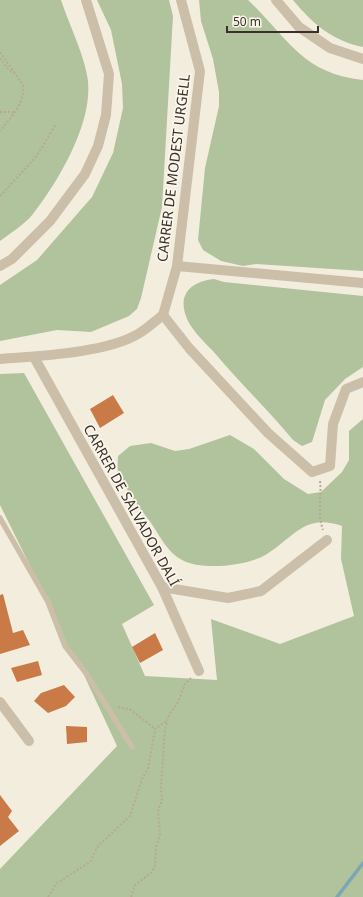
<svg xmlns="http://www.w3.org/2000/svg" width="363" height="897" font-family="'Noto Sans',sans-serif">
<rect width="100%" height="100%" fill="#f3edde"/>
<g fill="#b0c39d">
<path d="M0 0H61C69 25 82 49 87 75 96 118 59 181 33 214 25 224 11 233 0 241Z"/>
<path d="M97 0H169L173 16 162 207 141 298 137 309 129 316 91 332 57 330 0 341V285L37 260 92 197 113 153 123 108 122 84 111 30Z"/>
<path d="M199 0H248C287 37 302 74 363 80V271L256 264 243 266 221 261 203 250 198 240 205 168 219 106V92L213 59 201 21Z"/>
<path d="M293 0H363V47C332 41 312 23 293 0Z"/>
<path d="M214 279 224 282 363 296V367L345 379 325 400 312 442 302 446 293 440C268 410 239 382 213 351 205 343 195 333 189 323 176 298 187 282 214 279Z"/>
<path d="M24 373 154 605 122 624 145 676 217 680 211 619 280 644 354 616 341 559 342 526C305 513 294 537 267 554 248 566 202 571 182 560 167 552 160 536 151 523 142 511 122 485 118 471 117 467 118 460 118 456L130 446 151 443 175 451 189 449 230 435 254 449 284 479 308 494 321 492 342 472 349 460V431L363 419V897H0V869L117 746 77 660 65 646 48 602 0 505V374Z"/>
</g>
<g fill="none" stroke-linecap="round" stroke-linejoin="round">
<path stroke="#7ca7b1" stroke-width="3.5" d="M337 897 363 863"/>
</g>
<g fill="#c97a46">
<path d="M113 395 124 413 100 428 90 409Z"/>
<path d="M3 594 13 633 23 630 30 645 0 654V595Z"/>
<path d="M155 633 163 650 140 663 132 647Z"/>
<path d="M38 661 42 675 17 682 11 668Z"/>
<path d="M64 685 75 697 66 706 48 713 34 701 41 693Z"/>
<path d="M66 726 87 727V742L67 744Z"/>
<path d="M0 795 12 811 8 817 19 831 0 846Z"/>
</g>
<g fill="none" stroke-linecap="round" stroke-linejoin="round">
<g stroke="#b8a993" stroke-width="2" stroke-dasharray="2 2" stroke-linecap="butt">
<path d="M0 52 23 85C25 104 11 117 0 131"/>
<path d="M0 58 8 69 14 73"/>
<path d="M0 112H14"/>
<path d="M0 196 36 157 56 124"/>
<path d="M320 481C322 498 317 513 323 530"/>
<path d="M118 707 131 710 155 729"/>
<path d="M48 897 57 883 90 862 98 846 130 816 142 779 148 769 155 729 168 720"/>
<path d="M131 897 135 885 152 872 155 866 156 847 160 835 158 810 162 801 161 787 165 729 169 715 178 702 185 684 191 678"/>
</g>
<path stroke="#ccbfa9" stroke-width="5.5" d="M0 518 48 602 65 646 86 673 132 747"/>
<g stroke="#ccbfa9" stroke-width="10">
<path d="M276 0 299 27 330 48 363 59"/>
<path d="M0 266 12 259 50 221 85 174 98 146 106 115 109 74 86 0"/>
<path d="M177 266 363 283"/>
<path d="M163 315 189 348 268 433 312 472 330 466 333 424 346 389 363 382"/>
<path d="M163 315 177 266 200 71 181 0"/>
<path d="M34 357 162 587 199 671"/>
<path d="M0 359C38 356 106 353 138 334 147 329 155 321 163 315"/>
<path d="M162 587 228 598 261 591 327 540"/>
<path d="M0 702 29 741"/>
</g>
</g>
<g text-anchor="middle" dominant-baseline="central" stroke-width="3.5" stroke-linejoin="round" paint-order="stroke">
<g font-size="14" fill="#393129" stroke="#fbf6eb">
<text transform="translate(173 168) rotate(-83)">CARRER DE MODEST URGELL</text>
<text transform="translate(132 505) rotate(61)">CARRER DE SALVADOR DALÍ</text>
</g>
</g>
<path d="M227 26v6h91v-6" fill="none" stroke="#393129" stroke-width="2"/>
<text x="233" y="26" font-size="12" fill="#393129" stroke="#fbf6eb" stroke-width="3" paint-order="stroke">50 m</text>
</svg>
